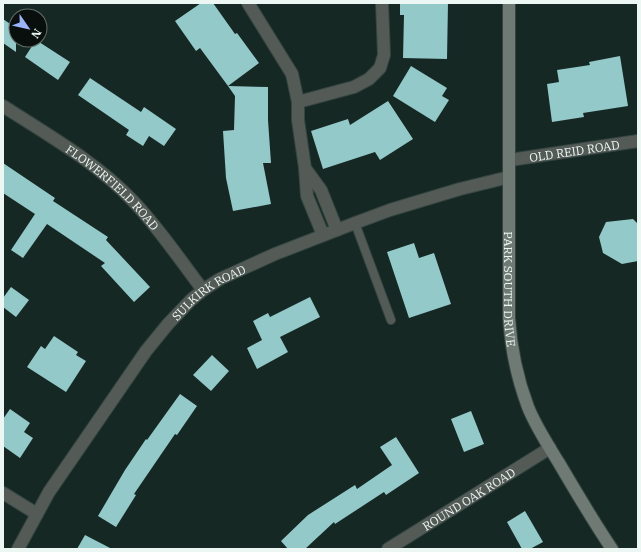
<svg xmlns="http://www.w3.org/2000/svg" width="641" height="552" font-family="'IBM Plex Serif',serif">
<rect width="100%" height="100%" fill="#162824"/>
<g fill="#93c9c9">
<path d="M201 3H213L235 34 237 33 259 63 228 86 200 48 196 51 175 21Z"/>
<path d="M400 3H448L447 59 403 58 404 15H400Z"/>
<path d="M3 19 16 28V52L3 43Z"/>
<path d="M36 40 70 62 58 80 25 57Z"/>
<path d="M620 56 628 106 583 113 584 117 552 122 547 84 559 82 557 70 590 65 589 62Z"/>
<path d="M411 66 447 88 442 96 449 100 435 122 393 96Z"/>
<path d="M90 78 141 112 144 107 176 129 164 146 149 136 143 146 126 135 129 130 78 95Z"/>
<path d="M228 86 268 87V120L271 163H263L271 204 233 211 226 178 223 131 234 130 235 96Z"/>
<path d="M388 101 413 139 380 160 375 152 323 169 311 131 348 119 350 125Z"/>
<path d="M3 163 55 198 53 201 108 237 106 240 150 287 134 302 101 266 105 263 47 224 23 258 11 250 35 214 3 193Z"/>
<path d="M633 219 638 224V261L622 264 603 253 599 237 606 222Z"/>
<path d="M414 243 419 258 434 253 451 304 409 318 387 252Z"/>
<path d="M11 287 29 300 16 317 3 307V298Z"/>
<path d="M310 297 320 317 280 337 288 352 257 369 247 348 262 340 253 321 268 313 270 317Z"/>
<path d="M54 336 78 352 76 355 86 361 66 392 27 367 41 346 45 349Z"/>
<path d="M212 355 229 371 211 391 193 375Z"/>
<path d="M180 394 197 406 177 435 175 434 134 494 136 495 116 527 98 516 125 470 146 439 147 440Z"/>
<path d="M10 409 30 423 24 432 33 438 20 458 3 446V419Z"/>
<path d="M471 411 484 444 464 452 451 419Z"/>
<path d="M396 437 419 473 386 495 384 492 335 524 334 522 305 549H288L281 541 308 515 355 485 357 489 392 465 380 447Z"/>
<path d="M525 511 543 542 530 549H522L507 522Z"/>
<path d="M85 535 112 549H77Z"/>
</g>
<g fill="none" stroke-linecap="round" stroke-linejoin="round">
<g stroke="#344541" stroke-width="10">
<path id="lane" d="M355 223 391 320"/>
</g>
<g stroke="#344541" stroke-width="14">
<g id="street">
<path d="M248 3 292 74 298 102V120L305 168 307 196 323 235"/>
<path d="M298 102 354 87 369 79 380 68 384 55 382 3"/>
<path id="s1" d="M3 106C48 135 96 162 133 201 159 228 180 260 203 290"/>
<path id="s2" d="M510 160 638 141"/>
<path d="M305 168 321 190 337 230"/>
<path d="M3 493 37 514"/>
<path id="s3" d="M18 549 49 492 146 351 168 324 191 300 203 290 220 279 275 254 355 223 390 210 460 189 509 177"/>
<path id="s4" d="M388 549 550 448"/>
</g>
</g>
<g stroke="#344541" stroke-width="14">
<g id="secondary">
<path id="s5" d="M509 3V318C511 348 517 378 528 407 536 427 548 445 559 463 576 492 593 521 612 549"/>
</g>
</g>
<use href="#lane" stroke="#545b57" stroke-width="8"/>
<use href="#street" stroke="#545b57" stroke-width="12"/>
<use href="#secondary" stroke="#6f7a74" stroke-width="12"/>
</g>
<g text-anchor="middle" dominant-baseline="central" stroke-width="4" stroke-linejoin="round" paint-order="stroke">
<g font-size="12" fill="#ecf7f4" stroke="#080f0d">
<text stroke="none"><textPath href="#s2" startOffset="65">OLD REID ROAD</textPath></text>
<text stroke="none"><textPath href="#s1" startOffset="137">FLOWERFIELD ROAD</textPath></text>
<text stroke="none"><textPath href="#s5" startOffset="286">PARK SOUTH DRIVE</textPath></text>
<text stroke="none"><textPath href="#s3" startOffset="323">SULKIRK ROAD</textPath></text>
<text stroke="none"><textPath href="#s4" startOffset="95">ROUND OAK ROAD</textPath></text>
</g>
</g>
<rect width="641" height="552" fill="none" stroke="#ecf7f4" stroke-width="8"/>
<g transform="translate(28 28) rotate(124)"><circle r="19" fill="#080f0d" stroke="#636c69"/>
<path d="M0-3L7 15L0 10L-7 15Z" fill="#9bb5fd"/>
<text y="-6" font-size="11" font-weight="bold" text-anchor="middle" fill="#ecf7f4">N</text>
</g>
</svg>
